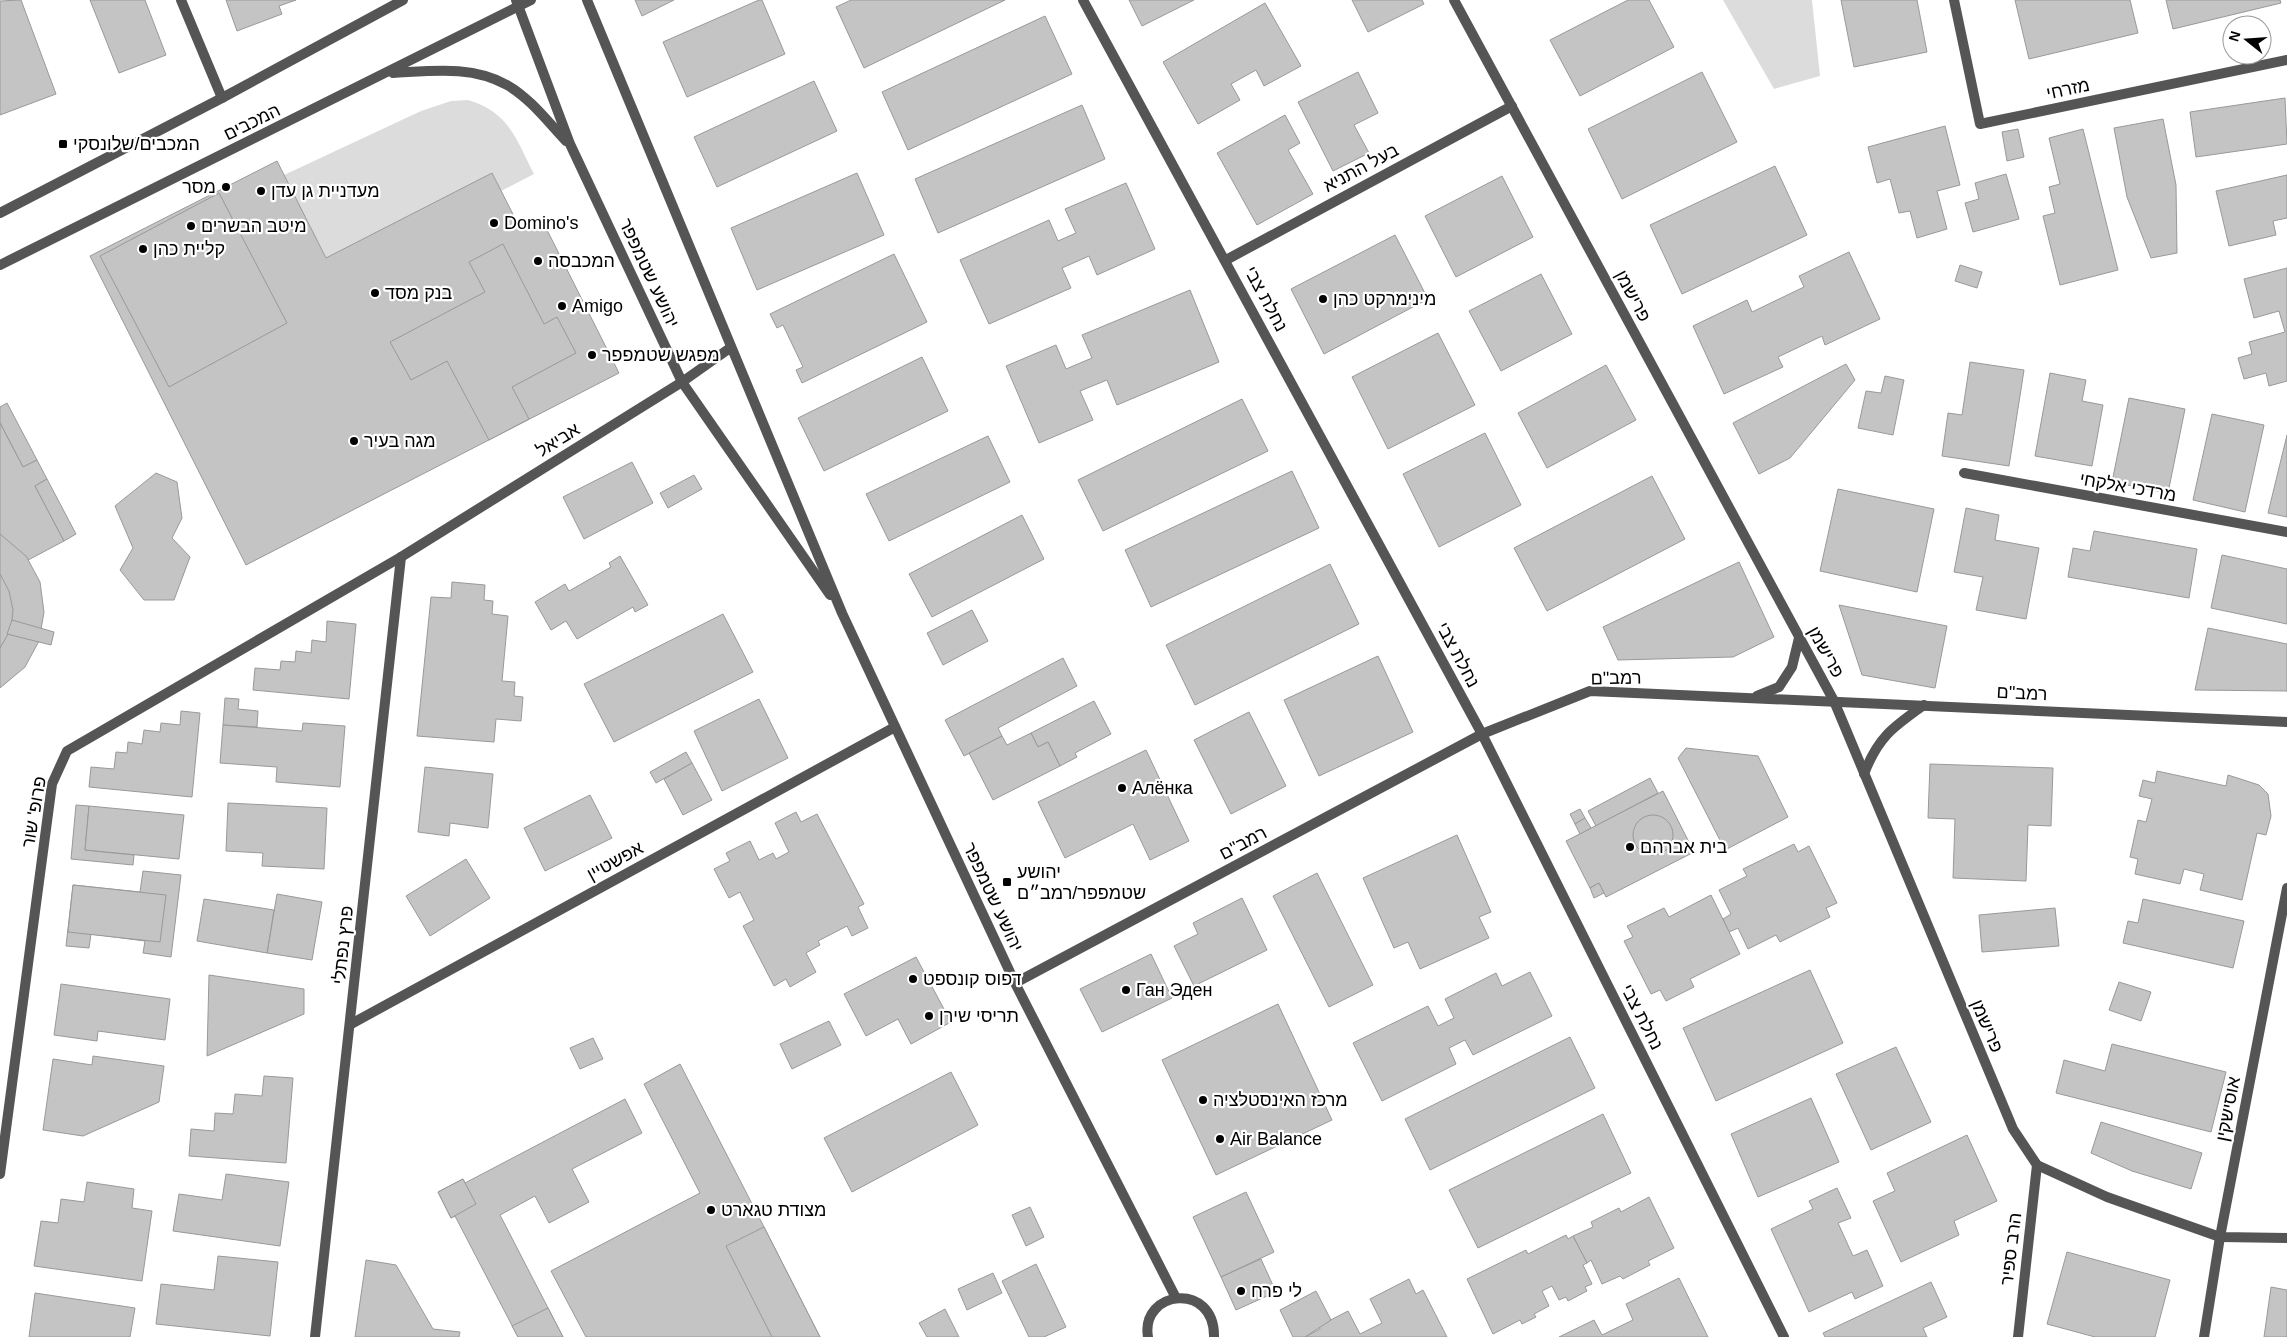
<svg xmlns="http://www.w3.org/2000/svg" width="2287" height="1337" font-family="Arial,'Noto Sans Hebrew',sans-serif">
<rect width="100%" height="100%" fill="#fff"/>
<g fill="#dcdcdc">
<path d="M1723 0H1812L1820 76 1774 89Z"/>
<path d="M468 100C509 112 516 139 534 174L501 191 492 173 326 258 284 175 421 111 451 101Z"/>
</g>
<g fill="#c4c4c4" stroke="#999">
<path d="M21 0 56 94 0 115V1Z"/>
<path d="M90 0H145L166 55 119 73Z"/>
<path d="M226 0H296L279 6 282 14 237 31Z"/>
<path d="M635 0H674L642 16Z"/>
<path d="M759 0H762L785 54 687 97 663 42Z"/>
<path d="M851 0H1005L864 68 836 7Z"/>
<path d="M1129 0H1194L1142 26Z"/>
<path d="M1352 0H1422L1424 4 1368 32Z"/>
<path d="M1628 0H1649L1674 47 1580 96 1550 40Z"/>
<path d="M1841 0H1917L1927 52 1854 67Z"/>
<path d="M2015 0H2130L2138 33 2029 59Z"/>
<path d="M2166 0H2280L2281 3 2173 29Z"/>
<path d="M1265 3 1301 66 1264 86 1256 70 1231 84 1240 100 1198 124 1163 62Z"/>
<path d="M1045 16 1072 74 908 150 882 92Z"/>
<path d="M1358 72 1378 113 1354 125 1369 153 1333 171 1298 102Z"/>
<path d="M1702 72 1737 142 1622 199 1588 129Z"/>
<path d="M814 81 837 131 717 187 694 137Z"/>
<path d="M2285 98 2287 144 2196 157 2190 112Z"/>
<path d="M1082 105 1105 159 938 233 915 179Z"/>
<path d="M1285 115 1300 143 1288 150 1313 194 1257 225 1217 153Z"/>
<path d="M2163 119 2176 185 2177 253 2151 258 2127 197 2114 128Z"/>
<path d="M1945 126 1960 185 1937 191 1947 229 1917 238 1910 211 1899 213 1890 179 1877 183 1868 147Z"/>
<path d="M2018 129 2024 157 2007 161 2002 132Z"/>
<path d="M2083 129 2118 270 2060 285 2043 216 2055 213 2049 187 2060 184 2049 138Z"/>
<path d="M277 161 326 258 492 173 520 228 541 218 619 373 246 565 90 256Z"/>
<path d="M1775 166 1807 235 1682 294 1650 225Z"/>
<path d="M857 173 884 235 757 290 731 228Z"/>
<path d="M2006 174 2019 219 1973 232 1965 203 1979 199 1975 183Z"/>
<path d="M2287 175V218L2273 221 2276 235 2229 246 2216 191Z"/>
<path d="M1502 176 1533 237 1456 277 1425 216Z"/>
<path d="M1126 183 1155 249 1097 275 1089 256 1062 268 1071 288 989 324 960 260 1049 220 1058 241 1076 233 1065 209Z"/>
<path d="M219 193 287 323 169 387 100 256Z"/>
<path d="M1395 235 1428 299 1324 354 1291 289Z"/>
<path d="M503 244 544 324 557 317 576 353 512 387 529 419 489 440 447 361 411 380 390 342 485 292 469 262Z"/>
<path d="M1849 252 1880 319 1825 345 1822 336 1778 357 1783 367 1724 394 1693 326 1747 300 1752 312 1804 287 1799 276Z"/>
<path d="M894 254 927 322 802 383 796 370 803 367 783 325 777 328 770 314Z"/>
<path d="M1960 265 1982 272 1977 288 1955 281Z"/>
<path d="M2287 268V381L2269 386 2266 373 2244 379 2238 358 2252 354 2249 342 2285 332 2279 311 2254 318 2244 279Z"/>
<path d="M1541 274 1572 334 1501 371 1469 311Z"/>
<path d="M1190 290 1219 362 1117 405 1107 380 1080 391 1093 420 1039 443 1006 366 1056 345 1066 369 1092 358 1082 335Z"/>
<path d="M1438 333 1475 405 1388 449 1352 377Z"/>
<path d="M922 357 948 411 824 471 798 418Z"/>
<path d="M1970 362 2024 370 2009 466 1942 456 1948 413 1962 415Z"/>
<path d="M1846 364 1855 380 1790 458 1759 474 1733 423Z"/>
<path d="M1606 365 1636 420 1547 468 1518 413Z"/>
<path d="M2050 373 2086 380 2082 401 2103 405 2092 466 2035 456Z"/>
<path d="M1885 376 1904 380 1893 435 1858 428 1866 391 1881 393Z"/>
<path d="M2129 398 2185 409 2168 493 2112 482Z"/>
<path d="M1242 399 1268 451 1103 531 1078 480Z"/>
<path d="M7 403 37 460 23 467 0 423V407Z"/>
<path d="M2212 414 2264 425 2245 512 2193 500Z"/>
<path d="M0 423 23 467 37 460 47 479 35 486 64 541 0 575Z"/>
<path d="M1485 433 1521 505 1439 547 1403 474Z"/>
<path d="M2287 435V517L2268 513Z"/>
<path d="M988 436 1010 482 889 541 866 494Z"/>
<path d="M632 462 653 503 584 539 563 497Z"/>
<path d="M1292 471 1319 528 1151 607 1125 550Z"/>
<path d="M156 473 177 482 182 518 172 538 190 557 174 600H144L120 570 133 548 115 506Z"/>
<path d="M694 475 702 489 668 508 660 493Z"/>
<path d="M1652 476 1685 539 1547 611 1514 548Z"/>
<path d="M47 479 76 534 64 541 35 486Z"/>
<path d="M1838 489 1934 509 1917 592 1820 571Z"/>
<path d="M1966 508 1999 515 1995 540 2039 548 2026 619 1976 610 1983 577 1954 572Z"/>
<path d="M1022 515 1044 559 932 617 909 574Z"/>
<path d="M2094 531 2197 549 2189 598 2068 577 2073 548 2090 551Z"/>
<path d="M0 534 26 556 40 582 44 612 39 641 25 667 0 688Z"/>
<path d="M2222 555 2287 569V624L2211 608Z"/>
<path d="M620 556 648 605 635 612 633 607 577 639 566 621 551 630 535 602 565 584 569 591 611 567 609 563Z"/>
<path d="M1739 562 1774 637 1733 657 1618 660 1603 627Z"/>
<path d="M1330 564 1359 624 1195 705 1166 645Z"/>
<path d="M0 574 9 591 13 610 11 629 0 648Z"/>
<path d="M452 582 485 585 484 600 493 601 492 614 508 616 502 681 515 682 514 696 523 697 521 721 496 719 494 742 417 736 431 597 451 598Z"/>
<path d="M1839 605 1947 626 1935 688 1862 675Z"/>
<path d="M972 610 988 641 943 665 927 633Z"/>
<path d="M723 614 753 672 614 742 584 684Z"/>
<path d="M12 620 54 632 51 645 7 634Z"/>
<path d="M327 621 356 624 349 699 253 690 255 668 280 670 281 661 295 662 296 651 311 653 312 640 326 642Z"/>
<path d="M2208 628 2287 644V691L2195 690Z"/>
<path d="M1378 656 1413 732 1319 776 1284 700Z"/>
<path d="M1063 658 1077 686 998 728 1002 736 964 756 945 720Z"/>
<path d="M225 698 239 699 238 709 258 711 257 727 223 725Z"/>
<path d="M759 699 788 758 722 791 694 731Z"/>
<path d="M1094 701 1111 734 1075 753 1077 757 1060 766 1048 742 1038 747 1031 733Z"/>
<path d="M181 711 200 713 192 797 89 787 91 767 114 769 116 752 127 753 128 742 142 744 144 730 160 732 161 723 180 725Z"/>
<path d="M1249 712 1286 786 1231 814 1194 740Z"/>
<path d="M303 723 345 726 340 787 276 782 277 767 220 763 223 725 302 731Z"/>
<path d="M1031 733 1038 747 1048 742 1060 766 993 800 969 753 1002 736 1007 745Z"/>
<path d="M1686 748 1758 756 1788 817 1725 850 1678 758Z"/>
<path d="M1146 750 1189 841 1150 860 1133 824 1065 858 1038 802Z"/>
<path d="M686 752 692 763 656 783 650 772Z"/>
<path d="M692 763 712 800 683 815 664 779Z"/>
<path d="M1930 764 2053 768 2051 826 2028 825 2026 881 1953 878 1955 819 1928 818Z"/>
<path d="M425 767 493 774 488 828 450 823 449 836 418 832Z"/>
<path d="M2157 771 2226 786 2228 775 2259 785 2268 794 2271 816 2266 835 2257 833 2242 900 2200 890 2204 874 2184 869 2180 884 2135 874 2138 859 2130 857 2138 820 2146 822 2152 799 2139 796 2143 780 2155 783Z"/>
<path d="M1650 778 1658 793 1596 826 1588 811Z"/>
<path d="M1663 791 1694 852 1606 897 1599 883 1590 888 1566 841Z"/>
<path d="M590 795 612 838 545 871 524 828Z"/>
<path d="M228 803 327 808 324 869 262 866 263 853 226 851Z"/>
<path d="M76 805 89 806 85 850 134 855 133 865 71 859Z"/>
<path d="M89 806 184 815 179 859 85 850Z"/>
<path d="M1580 809 1585 818 1575 824 1570 814Z"/>
<path d="M796 812 801 822 817 814 864 904 858 907 868 928 852 936 847 926 818 941 820 945 806 953 816 972 790 987 786 979 774 986 743 926 754 920 740 892 729 898 714 869 730 861 726 853 750 841 759 860 773 853 776 859 789 852 775 823Z"/>
<circle cx="1653" cy="835" r="20"/>
<path d="M1585 818 1591 828 1580 834 1575 824Z"/>
<path d="M1457 835 1491 912 1479 917 1489 938 1420 969 1408 942 1394 948 1363 878Z"/>
<path d="M1794 844 1798 852 1809 846 1837 903 1826 908 1830 917 1780 942 1776 935 1748 949 1738 928 1729 932 1723 919 1731 914 1719 890 1747 876 1743 869Z"/>
<path d="M466 859 490 898 430 936 406 896Z"/>
<path d="M143 871 181 875 171 957 143 953 145 941 91 934 89 948 66 946 73 885 140 892Z"/>
<path d="M1317 873 1373 985 1329 1007 1273 896Z"/>
<path d="M1599 883 1604 893 1594 898 1590 888Z"/>
<path d="M73 885 166 895 160 942 68 932Z"/>
<path d="M277 894 322 902 312 960 267 953Z"/>
<path d="M1711 895 1740 954 1690 979 1694 987 1666 1001 1660 990 1651 994 1624 941 1633 937 1627 926 1664 908 1669 917Z"/>
<path d="M1242 898 1267 950 1194 986 1174 946 1198 934 1193 923Z"/>
<path d="M204 899 274 910 267 953 197 941Z"/>
<path d="M2143 899 2244 921 2233 968 2123 943 2128 921 2138 923Z"/>
<path d="M2055 908 2059 946 1982 952 1979 915Z"/>
<path d="M1151 954 1172 998 1102 1032 1080 989Z"/>
<path d="M916 957 951 1022 911 1044 898 1019 866 1036 844 994Z"/>
<path d="M1810 970 1843 1043 1716 1101 1683 1028Z"/>
<path d="M1530 972 1552 1016 1473 1055 1465 1040 1449 1048 1456 1064 1382 1101 1353 1043 1428 1006 1438 1026 1454 1018 1445 999 1496 973 1502 986Z"/>
<path d="M209 975 304 989V1014L207 1056Z"/>
<path d="M2119 982 2151 992 2141 1021 2109 1010Z"/>
<path d="M61 984 170 999 165 1040 98 1031 97 1041 54 1035Z"/>
<path d="M1278 1004 1332 1120 1216 1175 1162 1060Z"/>
<path d="M829 1021 841 1045 792 1069 780 1044Z"/>
<path d="M1570 1037 1595 1088 1430 1170 1405 1119Z"/>
<path d="M593 1038 603 1059 580 1069 570 1048Z"/>
<path d="M2112 1044 2226 1072 2211 1132 2056 1093 2064 1060 2105 1071Z"/>
<path d="M1896 1047 1931 1122 1871 1150 1836 1074Z"/>
<path d="M93 1056 164 1066 159 1102 83 1136 43 1130 53 1059 92 1065Z"/>
<path d="M680 1064 764 1227 820 1337H586L551 1271 700 1193 644 1084Z"/>
<path d="M951 1072 978 1125 852 1192 824 1138Z"/>
<path d="M264 1076 293 1078 286 1163 189 1156 191 1129 214 1131 215 1113 233 1114 235 1094 262 1096Z"/>
<path d="M1811 1098 1839 1162 1758 1197 1731 1134Z"/>
<path d="M625 1099 642 1133 572 1169 589 1202 549 1223 535 1196 500 1215 563 1337H518L455 1216 451 1218 438 1192 463 1179 465 1183Z"/>
<path d="M1603 1114 1631 1173 1478 1248 1449 1190Z"/>
<path d="M2101 1122 2202 1153 2191 1189 2132 1171 2091 1153Z"/>
<path d="M1967 1135 1997 1201 1954 1221 1959 1235 1901 1262 1873 1201 1895 1191 1887 1173Z"/>
<path d="M226 1174 289 1182 280 1246 173 1231 179 1194 222 1200Z"/>
<path d="M463 1179 476 1204 451 1218 438 1192Z"/>
<path d="M87 1182 134 1189 132 1208 152 1211 142 1281 34 1266 41 1221 58 1223 61 1199 84 1202Z"/>
<path d="M1837 1188 1851 1218 1838 1223 1853 1256 1867 1250 1883 1286 1855 1299 1852 1292 1809 1312 1771 1229 1813 1209 1809 1201Z"/>
<path d="M1246 1192 1274 1252 1221 1277 1193 1217Z"/>
<path d="M1649 1197 1674 1248 1648 1261 1650 1265 1623 1279 1620 1276 1602 1284 1591 1260 1587 1263 1573 1236 1593 1227 1591 1222 1619 1208 1621 1212Z"/>
<path d="M1030 1207 1044 1237 1026 1246 1012 1215Z"/>
<path d="M764 1227 820 1337H772L726 1246Z"/>
<path d="M1566 1235 1568 1239 1573 1236 1587 1263 1583 1265 1592 1284 1585 1287 1587 1291 1568 1301 1566 1297 1559 1300 1552 1286 1542 1291 1549 1306 1534 1314 1536 1317 1522 1324 1520 1320 1493 1334 1467 1279 1526 1250 1528 1254Z"/>
<path d="M2067 1252 2170 1280 2155 1337H2095L2047 1324Z"/>
<path d="M218 1256 278 1262 270 1336 156 1324 161 1284 214 1290Z"/>
<path d="M1261 1259 1276 1292 1236 1310 1221 1277Z"/>
<path d="M366 1260 396 1265 433 1329 460 1332 459 1337H355Z"/>
<path d="M1036 1264 1066 1327 1044 1337H1029L1002 1281Z"/>
<path d="M993 1273 1002 1293 967 1310 958 1289Z"/>
<path d="M1679 1278 1708 1337H1559L1594 1320 1602 1335 1633 1320 1626 1304Z"/>
<path d="M1409 1279 1416 1294 1423 1290 1447 1337H1305L1320 1329 1319 1326 1348 1311 1360 1334 1382 1323 1370 1299Z"/>
<path d="M1931 1282 1947 1317 1923 1328 1927 1337H1825L1823 1333Z"/>
<path d="M2271 1287 2287 1290V1337H2264Z"/>
<path d="M1316 1291 1331 1320 1305 1337H1293L1280 1310Z"/>
<path d="M35 1293 135 1308 130 1337H29Z"/>
<path d="M548 1308 563 1337H518L512 1326Z"/>
<path d="M945 1309 959 1337H927L919 1323Z"/>
</g>
<g fill="none" stroke-linecap="round" stroke-linejoin="round">
<path stroke="#555" stroke-width="10" d="M2018 1337 2037 1165"/>
<g stroke="#555" stroke-width="10">
<path d="M181 0 222 98"/>
<path d="M1083 0 1482 734 1784 1337"/>
<path d="M1454 0 1834 701 2013 1129 2037 1165 2107 1197 2220 1237 2287 1238"/>
<path d="M1954 0 1980 124 2287 60"/>
<path d="M1226 260 1512 106"/>
<path d="M1964 473 2287 532"/>
<path d="M1757 696 1779 687 1792 667 1799 638"/>
<path d="M1864 774C1878 737 1893 727 1924 705"/>
<path d="M1015 983 1482 734 1590 691 2287 722"/>
<path d="M351 1024 895 727"/>
<path d="M0 1174 52 784 67 751 401 557 682 382 730 348"/>
<path d="M315 1337 401 557"/>
</g>
<g stroke="#555" stroke-width="10">
<path d="M516 0 570 144 682 382 830 595"/>
<path d="M587 0 842 613 1015 983 1176 1298"/>
<path d="M393 73C431 71 472 65 507 85 530 98 548 122 566 141"/>
<path d="M0 213 222 98 403 0"/>
<path d="M0 265 531 0"/>
<path d="M1148 1337C1140 1290 1215 1281 1214 1337"/>
<path d="M2204 1337 2220 1237 2287 888"/>
</g>
</g>
<g fill="#000" stroke="#fff" stroke-width="2">
<rect x="58" y="139" width="10" height="10" rx="2.5"/>
<circle cx="226" cy="187" r="5"/>
<circle cx="261" cy="191" r="5"/>
<circle cx="494" cy="223" r="5"/>
<circle cx="191" cy="226" r="5"/>
<circle cx="143" cy="249" r="5"/>
<circle cx="538" cy="261" r="5"/>
<circle cx="375" cy="293" r="5"/>
<circle cx="1323" cy="299" r="5"/>
<circle cx="562" cy="306" r="5"/>
<circle cx="592" cy="355" r="5"/>
<circle cx="354" cy="441" r="5"/>
<circle cx="1122" cy="788" r="5"/>
<circle cx="1630" cy="847" r="5"/>
<rect x="1002" y="877" width="10" height="10" rx="2.5"/>
<circle cx="913" cy="979" r="5"/>
<circle cx="1126" cy="990" r="5"/>
<circle cx="929" cy="1016" r="5"/>
<circle cx="1203" cy="1100" r="5"/>
<circle cx="1220" cy="1139" r="5"/>
<circle cx="711" cy="1210" r="5"/>
<circle cx="1241" cy="1291" r="5"/>
</g>
<g text-anchor="middle" dominant-baseline="central" stroke-width="4.5" stroke-linejoin="round" paint-order="stroke">
<g font-size="18" fill="#000" stroke="#fff">
<text transform="translate(2068 89) rotate(-12)">מזרחי</text>
<text transform="translate(252 122) rotate(-26)">המכבים</text>
<text transform="translate(1361 168) rotate(-28)">בעל התניא</text>
<text transform="translate(649 273) rotate(65)">יהושע שטמפפר</text>
<text transform="translate(1633 296) rotate(62)">פרישמן</text>
<text transform="translate(1266 299) rotate(62)">נחלת צבי</text>
<text transform="translate(558 440) rotate(-32)">אביאל</text>
<text transform="translate(2128 487) rotate(10)">מרדכי אלקחי</text>
<text transform="translate(1826 652) rotate(61)">פרישמן</text>
<text transform="translate(1458 655) rotate(62)">נחלת צבי</text>
<text transform="translate(1616 678) rotate(-1)">רמב"ם</text>
<text transform="translate(2022 693) rotate(3)">רמב"ם</text>
<text transform="translate(34 812) rotate(-80)">פרופ' שור</text>
<text transform="translate(1243 843) rotate(-28)">רמב"ם</text>
<text transform="translate(615 861) rotate(-29)">אפשטיין</text>
<text transform="translate(993 897) rotate(65)">יהושע שטמפפר</text>
<text transform="translate(343 945) rotate(-84)">פרץ נפתלי</text>
<text transform="translate(1642 1017) rotate(63)">נחלת צבי</text>
<text transform="translate(1987 1026) rotate(67)">פרישמן</text>
<text transform="translate(2228 1109) rotate(-79)">אוסישקין</text>
<text transform="translate(2011 1249) rotate(-83)">הרב ספיר</text>
</g>
<g font-size="18" fill="#000" stroke="#fff" text-anchor="start">
<text x="73" y="144">המכבים/שלונסקי</text>
<text x="216" y="187" text-anchor="end">מסר</text>
<text x="271" y="191">מעדניית גן עדן</text>
<text x="504" y="223">Domino's</text>
<text x="201" y="226">מיטב הבשרים</text>
<text x="153" y="249">קליית כהן</text>
<text x="548" y="261">המכבסה</text>
<text x="385" y="293">בנק מסד</text>
<text x="1333" y="299">מינימרקט כהן</text>
<text x="572" y="306">Amigo</text>
<text x="602" y="355">מפגש שטמפפר</text>
<text x="364" y="441">מגה בעיר</text>
<text x="1132" y="788">Алёнка</text>
<text x="1640" y="847">בית אברהם</text>
<text x="1017" y="872">יהושע<tspan x="1017" dy="21">שטמפפר/רמב״ם</tspan></text>
<text x="923" y="979">דפוס קונספט</text>
<text x="1136" y="990">Ган Эден</text>
<text x="939" y="1016">תריסי שירן</text>
<text x="1213" y="1100">מרכז האינסטלציה</text>
<text x="1230" y="1139">Air Balance</text>
<text x="721" y="1210">מצודת טגארט</text>
<text x="1251" y="1291">לי פרח</text>
</g>
</g>
<g transform="translate(2247 40) rotate(287)"><circle r="24" fill="#ffffff" stroke="#999999"/>
<path d="M0-4L9 19L0 12L-9 19Z" fill="#000000"/>
<text y="-8" font-size="14" font-weight="bold" text-anchor="middle" fill="#000000">N</text>
</g>
</svg>
